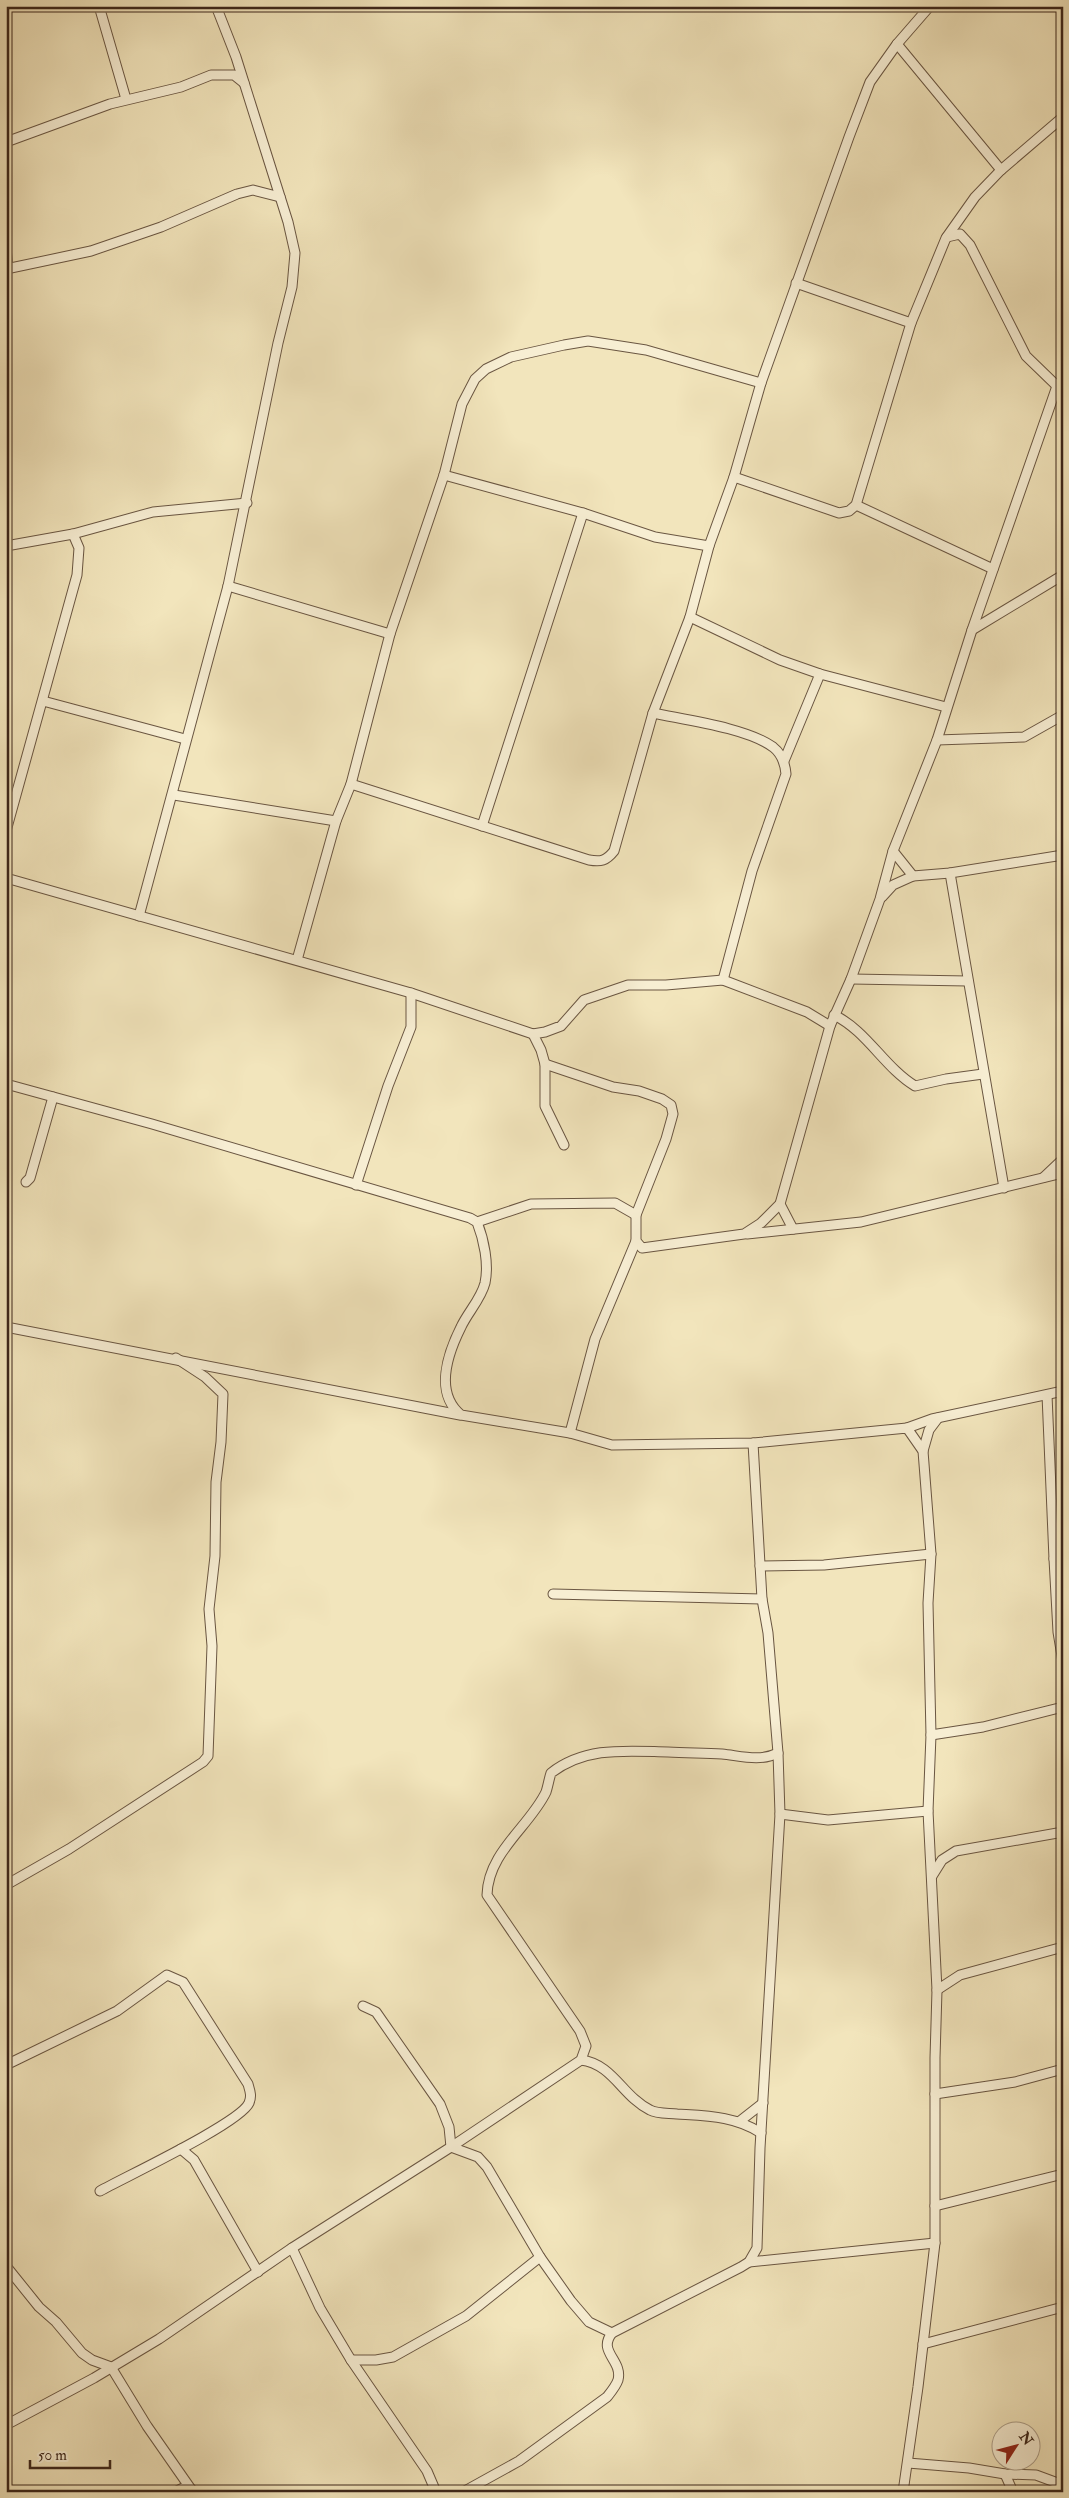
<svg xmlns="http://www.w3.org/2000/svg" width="1069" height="2498" font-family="'IM FELL Double Pica',serif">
<rect width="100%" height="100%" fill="#f2e5bc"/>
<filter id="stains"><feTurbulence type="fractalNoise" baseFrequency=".004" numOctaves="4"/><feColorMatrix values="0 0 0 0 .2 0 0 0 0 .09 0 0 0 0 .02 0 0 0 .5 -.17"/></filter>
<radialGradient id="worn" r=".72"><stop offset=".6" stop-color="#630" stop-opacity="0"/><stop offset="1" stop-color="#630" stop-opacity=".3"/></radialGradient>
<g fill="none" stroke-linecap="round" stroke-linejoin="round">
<g stroke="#6a5642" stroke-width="11">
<g id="street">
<path d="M99 6 126 99"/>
<path d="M897 44 1001 170"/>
<path d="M6 142 110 104 181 87 211 75H234L244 83"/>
<path d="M947 237 960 234 970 245 1026 356 1057 386"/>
<path d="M6 248 8 268"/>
<path d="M6 269 91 251 161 227 237 194 253 190 280 197"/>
<path d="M796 283 911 323"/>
<path d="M444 475 583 513 655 537 709 546"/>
<path d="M734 477 839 513 849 511 856 505 911 323 946 238 975 197 1001 170 1063 117"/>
<path d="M856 505 993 569"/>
<path d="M6 546 73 534 153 512 247 503"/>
<path d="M228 586 390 634"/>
<path d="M690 617 780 660 820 674 946 707"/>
<path d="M972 630 1063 575"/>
<path d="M43 701 185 739"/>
<path d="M653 713C686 720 747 728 773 747 782 754 785 763 786 774L752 871 723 980"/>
<path d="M937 740 1024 737 1063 715"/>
<path d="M784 761 820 674"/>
<path d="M351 784 589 860C601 862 606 861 614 851L653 713 690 617 709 546 734 477 761 383 849 137 870 82 897 44 930 6"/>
<path d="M174 795 336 821"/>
<path d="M482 826 583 513"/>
<path d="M6 831 77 575 79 548 73 534"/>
<path d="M893 851 913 876"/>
<path d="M950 873 1004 1188"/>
<path d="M6 878 411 993 533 1034 545 1032 561 1026 584 1000 628 985H666L723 980 807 1012 830 1026"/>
<path d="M882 897 893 885 913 876 950 873 1063 855"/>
<path d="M139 916 228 586 278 343 292 287 295 253 288 222 236 57 216 6"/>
<path d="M297 960 336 821 351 784 390 634 444 475 462 404 475 379 486 369 511 357 564 345 588 341 646 350 761 383"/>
<path d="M851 979 968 981"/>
<path d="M834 1015C867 1031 884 1067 915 1086L946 1079 983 1074"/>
<path d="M533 1034 541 1050 545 1064V1106L564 1145"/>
<path d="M545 1064 613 1087 639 1091 662 1099 671 1105 673 1114 666 1139 636 1215V1241L642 1248 744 1234 761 1223 780 1204 830 1026 851 979 880 899 893 851 937 740 972 630 1057 386 1063 381"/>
<path d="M6 1084 152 1124 470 1218 477 1222C484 1240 489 1264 485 1283 481 1299 468 1312 461 1327 448 1353 434 1393 461 1415L570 1433 612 1445 753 1443 907 1428 923 1451 931 1554 928 1603 931 1735 928 1811 937 1990 935 2058V2243L918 2387 903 2492"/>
<path d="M1044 1177 1063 1159"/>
<path d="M26 1182 30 1178 53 1097"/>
<path d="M356 1185 388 1086 411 1027V993"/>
<path d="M780 1204 793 1229"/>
<path d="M477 1222 531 1204 615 1203 636 1215"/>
<path d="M747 1234 861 1222 1063 1173"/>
<path d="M6 1327 460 1415"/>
<path d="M1047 1395 1054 1559"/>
<path d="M907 1428 932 1419 1063 1391"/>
<path d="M570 1433 595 1339 636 1241"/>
<path d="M923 1451 929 1430 938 1418"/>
<path d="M1063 1557 1054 1559 1058 1632 1063 1662"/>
<path d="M760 1566 824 1565 931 1554"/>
<path d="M553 1594 762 1599"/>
<path d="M931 1735 983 1727 1063 1707"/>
<path d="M780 1814 828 1820 928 1811"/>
<path d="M932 1876 942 1860 956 1851 1063 1832"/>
<path d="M6 1885 69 1849 203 1762 208 1756 212 1646 209 1609 215 1556 216 1482 221 1442 223 1394 205 1377 176 1358"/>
<path d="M937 1990 960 1975 1063 1947"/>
<path d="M363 2006 376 2012 440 2104 449 2127 451 2147 478 2157 487 2167 540 2257 571 2301 589 2322 612 2333"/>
<path d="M581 2060C613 2064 622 2096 650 2110 657 2114 669 2113 677 2114 707 2116 735 2116 761 2133"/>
<path d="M6 2065 117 2011 167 1975 183 1982 248 2084C250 2091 252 2096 249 2103 240 2123 125 2177 100 2191"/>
<path d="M935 2094 1015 2082 1063 2069"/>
<path d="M740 2121 763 2103"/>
<path d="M181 2149 194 2160 258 2272"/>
<path d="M935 2206 1063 2174"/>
<path d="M292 2248 320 2308 351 2360 427 2471 436 2492"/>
<path d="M749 2262 935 2243"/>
<path d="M6 2266 39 2307 56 2322 82 2353 92 2360 111 2367 147 2426 193 2492"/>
<path d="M923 2344 1063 2307"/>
<path d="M351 2360H376L393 2357 466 2316 540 2257"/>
<path d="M6 2425 94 2378 159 2339 292 2248 451 2147 581 2060 586 2046 580 2031 487 1895C488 1852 530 1826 546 1792 548 1786 549 1779 551 1773 586 1746 627 1751 668 1752 686 1753 704 1753 722 1754 741 1756 760 1762 778 1753"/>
<path d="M908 2463 969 2468 1005 2474 1036 2475 1063 2485"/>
<path d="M1005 2474 1013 2492"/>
<path d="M175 2492 183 2488 191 2489"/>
<path d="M463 2492 519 2461 607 2397C611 2392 616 2386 618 2380 623 2360 597 2352 612 2333L741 2267 749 2262 757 2248 760 2148 780 1814 778 1753 768 1633 762 1599 753 1443"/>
</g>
</g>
<use href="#street" stroke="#f7eed3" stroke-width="9"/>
</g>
<rect width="1069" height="2498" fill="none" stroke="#f2e5bc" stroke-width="25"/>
<rect x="8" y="8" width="1054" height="2483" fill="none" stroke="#3c261a" stroke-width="2.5"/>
<rect x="12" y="12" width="1044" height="2473" fill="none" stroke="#3c261a"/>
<g transform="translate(1016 2446) rotate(54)"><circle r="24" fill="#f7eed3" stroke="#ac9e89"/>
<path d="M0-4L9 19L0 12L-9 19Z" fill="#8f2418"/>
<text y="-8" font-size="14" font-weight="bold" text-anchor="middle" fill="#3c261a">N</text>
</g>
<path d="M30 2460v8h80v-8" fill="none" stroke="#3c261a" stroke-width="2.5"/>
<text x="38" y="2460" font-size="15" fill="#3c261a" stroke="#f7eed3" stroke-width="4" paint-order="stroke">50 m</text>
<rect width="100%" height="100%" filter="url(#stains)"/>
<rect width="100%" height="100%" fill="url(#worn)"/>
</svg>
